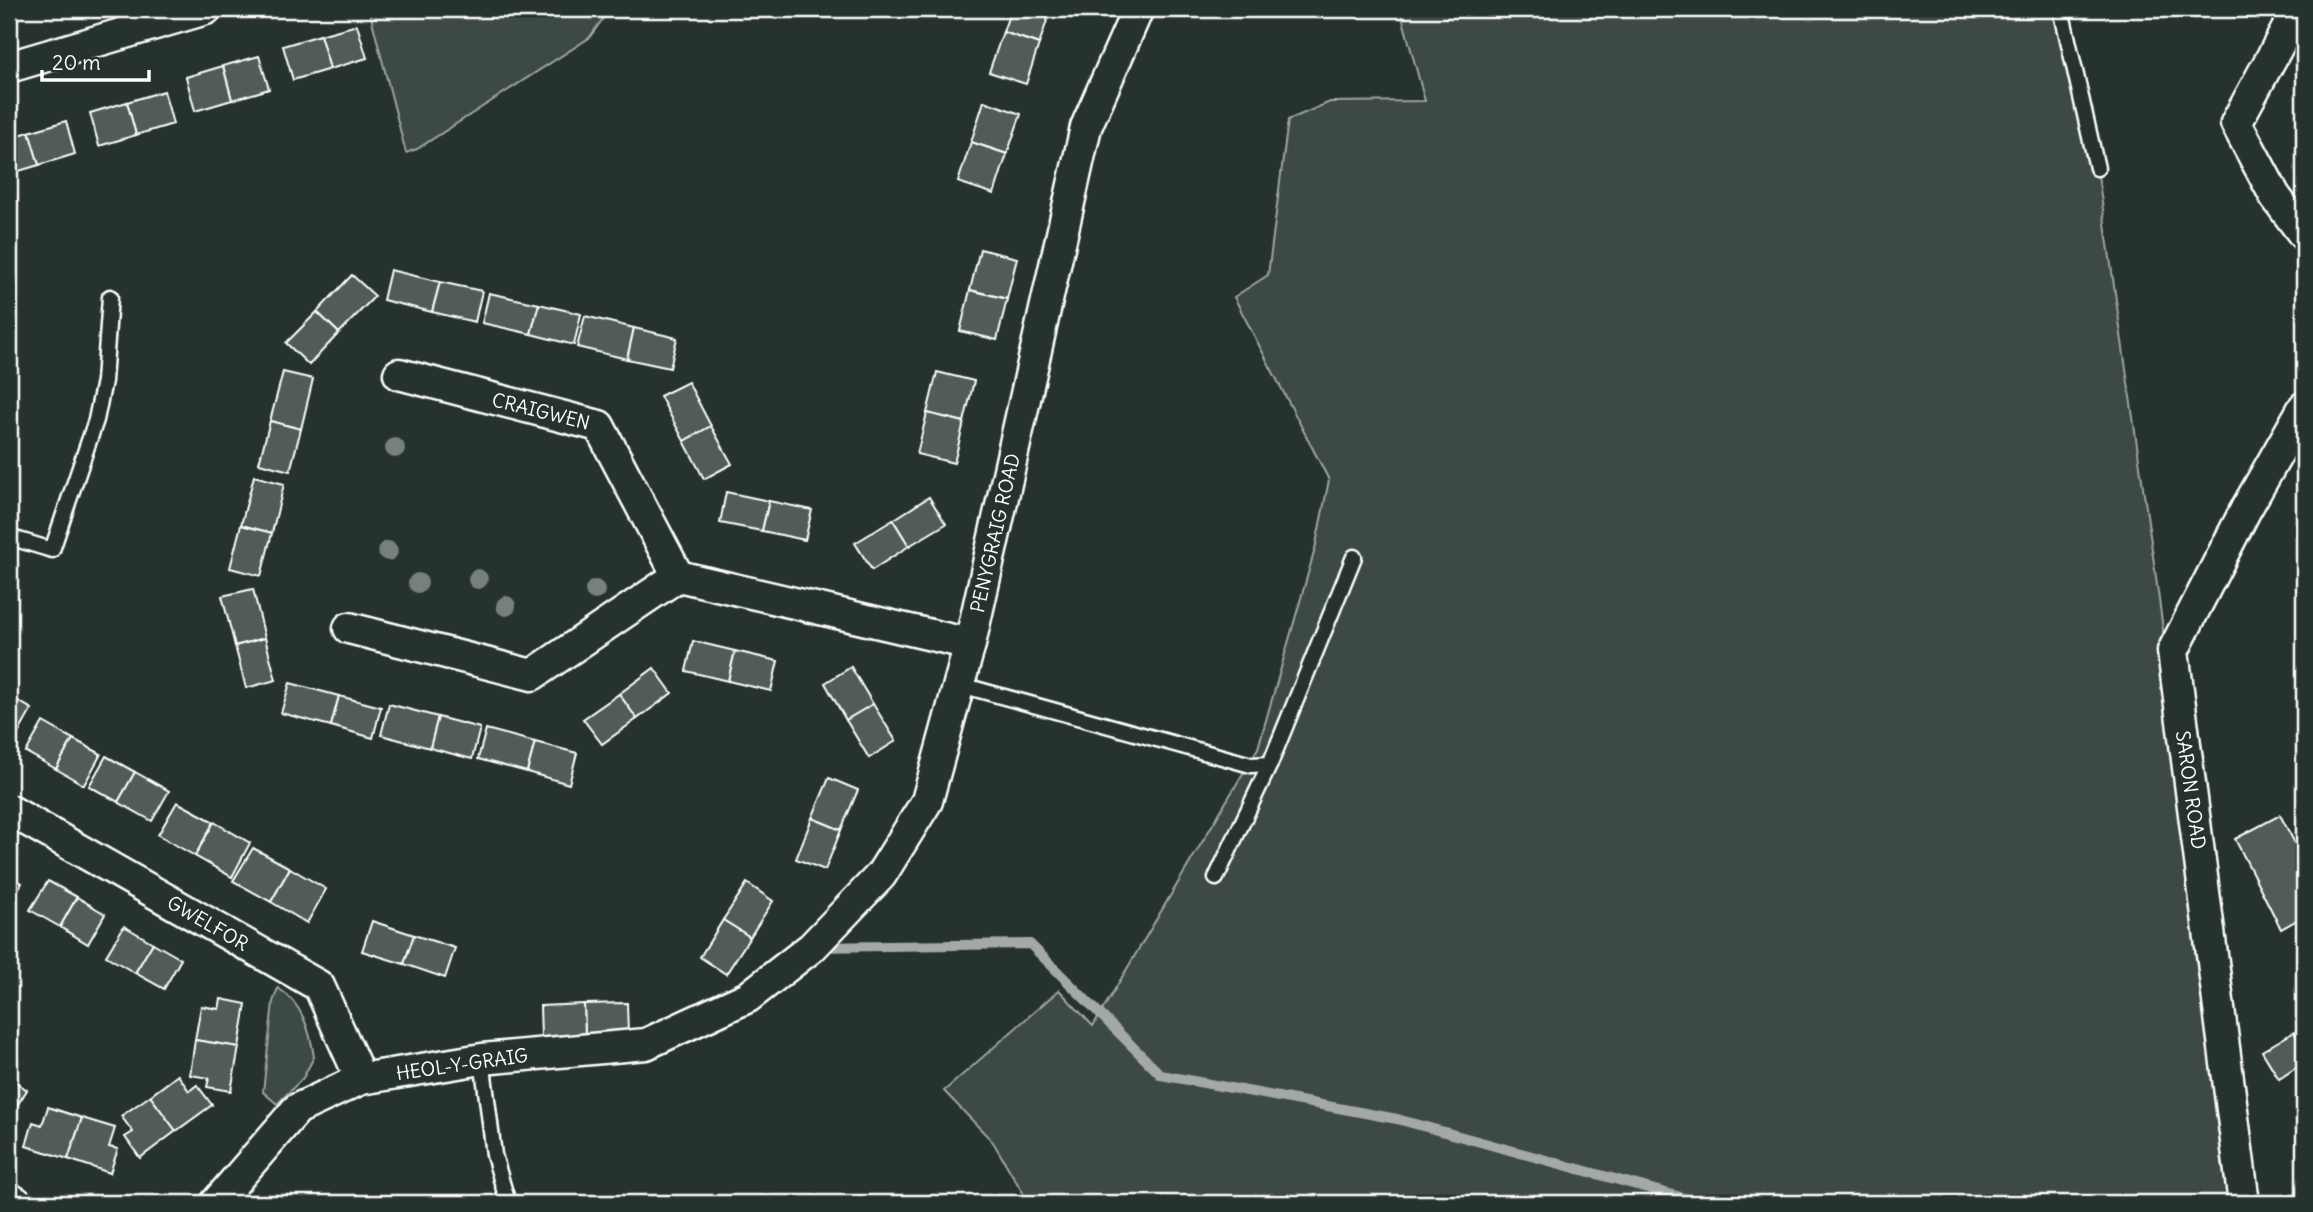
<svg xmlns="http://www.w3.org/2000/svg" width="2313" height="1212" font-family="Delius,sans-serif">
<rect width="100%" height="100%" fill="#26332d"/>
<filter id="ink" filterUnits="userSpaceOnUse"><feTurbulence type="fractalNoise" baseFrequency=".0143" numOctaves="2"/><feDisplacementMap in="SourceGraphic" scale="14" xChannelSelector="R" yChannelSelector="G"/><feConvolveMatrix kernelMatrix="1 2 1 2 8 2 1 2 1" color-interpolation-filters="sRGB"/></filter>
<g filter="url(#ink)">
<g fill="#3e4944" stroke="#9ea4a2" stroke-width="2">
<path d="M369 9H610L589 38 417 149 406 153Z"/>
<path d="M1400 9H2061L2097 168 2155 570 2240 1203H1029L993 1142 944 1091 1059 990 1093 1026 1258 748 1315 549 1329 480 1234 297 1268 275 1288 120 1330 102 1425 101Z"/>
<path d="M278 988C302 1003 310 1030 314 1057L303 1078 277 1104 263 1092 273 1002Z"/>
</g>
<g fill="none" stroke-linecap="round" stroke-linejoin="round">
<path stroke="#a4a9a7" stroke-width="10" d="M818 947 1030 944 1161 1075 1397 1119 1702 1203"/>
</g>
<g fill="#515c57" stroke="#fff" stroke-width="2">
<path d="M1011 9H1051L1039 44 1003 32Z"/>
<path d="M357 25 367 58 330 69 320 35Z"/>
<path d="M1003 32 1039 44 1026 84 989 72Z"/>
<path d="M320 35 330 69 293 80 283 46Z"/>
<path d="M259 56 269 89 232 100 223 66Z"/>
<path d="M223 66 232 100 195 111 186 77Z"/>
<path d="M164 91 173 124 136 135 127 102Z"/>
<path d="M984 101 1021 114 1007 154 971 142Z"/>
<path d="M127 102 136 135 99 146 90 113Z"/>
<path d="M66 121 75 154 39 165 29 132Z"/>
<path d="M29 132 39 165 9 174V138Z"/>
<path d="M971 142 1007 154 994 194 958 182Z"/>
<path d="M980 249 1017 258 1007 299 970 290Z"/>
<path d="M390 270 440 282 432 312 383 300Z"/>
<path d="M352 275 375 296 339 333 317 312Z"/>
<path d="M440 282 482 291 475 322 432 312Z"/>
<path d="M970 290 1007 299 997 340 960 331Z"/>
<path d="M489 293 539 304 531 334 482 323Z"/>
<path d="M539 304 581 314 574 345 531 334Z"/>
<path d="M317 312 339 333 309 365 286 343Z"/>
<path d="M585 316 634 328 627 359 577 347Z"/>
<path d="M634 328 677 338 670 368 627 359Z"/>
<path d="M283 372 313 379 301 429 270 421Z"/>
<path d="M937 372 974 381 964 422 927 413Z"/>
<path d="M688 382 711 426 684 441 660 396Z"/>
<path d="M927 413 964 422 954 463 917 454Z"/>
<path d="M270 421 301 429 290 471 259 463Z"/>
<path d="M711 426 732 464 704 479 684 441Z"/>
<path d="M254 476 284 484 272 533 241 525Z"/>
<path d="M726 492 769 501 762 531 720 523Z"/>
<path d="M929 497 946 524 909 546 893 520Z"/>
<path d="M769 501 812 510 805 540 762 531Z"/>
<path d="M893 520 909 546 872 570 855 543Z"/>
<path d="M241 525 272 533 261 576 230 568Z"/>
<path d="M253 589 265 638 235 646 222 596Z"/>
<path d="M265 638 276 680 246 688 235 646Z"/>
<path d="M693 641 735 651 728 681 686 671Z"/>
<path d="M735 651 778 661 771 691 728 681Z"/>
<path d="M851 667 873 704 846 720 825 683Z"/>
<path d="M654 668 672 693 637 719 619 694Z"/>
<path d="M290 683 339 696 331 726 281 713Z"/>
<path d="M619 694 637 719 602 744 583 719Z"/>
<path d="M9 696 32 709 15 739 9 735Z"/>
<path d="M339 696 381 707 373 738 331 726Z"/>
<path d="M389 704 438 717 430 748 381 735Z"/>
<path d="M873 704 896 741 869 758 846 720Z"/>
<path d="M438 717 480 728 472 759 430 748Z"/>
<path d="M43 722 73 739 56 769 26 752Z"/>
<path d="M486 729 535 742 527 772 478 759Z"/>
<path d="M73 739 101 754 84 785 56 769Z"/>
<path d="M535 742 577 753 569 784 527 772Z"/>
<path d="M106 756 135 772 118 802 89 786Z"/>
<path d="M135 772 169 791 152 821 118 802Z"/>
<path d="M829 778 858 790 841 830 812 818Z"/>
<path d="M177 802 214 822 195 856 158 835Z"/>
<path d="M2280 815 2304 860V916L2281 929 2235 839Z"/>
<path d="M812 818 841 830 825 870 796 859Z"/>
<path d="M214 822 250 843 232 877 195 856Z"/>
<path d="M253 848 290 868 271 902 233 881Z"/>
<path d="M290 868 326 889 307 923 271 902Z"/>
<path d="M9 876 22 883 9 905Z"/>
<path d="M48 881 77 897 60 927 30 910Z"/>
<path d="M747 883 773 901 750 937 723 920Z"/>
<path d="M77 897 105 914 88 944 60 927Z"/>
<path d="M723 920 750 937 726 974 700 957Z"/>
<path d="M372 921 414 935 404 964 362 951Z"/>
<path d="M124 926 153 943 135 973 106 956Z"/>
<path d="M414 935 455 948 445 978 404 964Z"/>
<path d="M153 943 181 959 164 989 135 973Z"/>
<path d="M221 999 246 1004 239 1047 195 1040 201 1006 219 1009Z"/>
<path d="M627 1003 628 1034 585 1036 584 1004Z"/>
<path d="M584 1004 585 1036 541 1037 540 1006Z"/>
<path d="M2294 1032 2304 1049V1075L2299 1066 2279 1079 2262 1051Z"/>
<path d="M195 1040 239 1047 231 1091 207 1087 209 1078 190 1075Z"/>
<path d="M178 1075 189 1091 197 1085 212 1105 176 1131 150 1096Z"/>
<path d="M9 1077 27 1090 9 1118Z"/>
<path d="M150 1096 176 1131 140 1158 125 1137 133 1132 121 1116Z"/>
<path d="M48 1107 82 1118 68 1159 26 1146 33 1122 42 1125Z"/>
<path d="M82 1118 115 1128 109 1147 118 1149 110 1173 68 1159Z"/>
</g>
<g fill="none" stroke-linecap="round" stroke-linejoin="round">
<g stroke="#fff" stroke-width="19">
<g id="service">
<path d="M2061 9 2097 168"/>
<path d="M9 537 52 550 96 420 104 381 110 297"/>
<path d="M961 685 1251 765 1270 764 1354 557"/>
<path d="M1216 878 1270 764"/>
<path d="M482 1059 494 1155 508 1203"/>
</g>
</g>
<g stroke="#fff" stroke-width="35">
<g id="minor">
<path d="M2298 9 2236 123 2275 196 2304 235"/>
<path d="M9 67 206 9"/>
<path d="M399 374 599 426 678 576"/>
<path d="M349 628 532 675 678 576 970 644"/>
<path d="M9 810 319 986 361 1079"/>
<path d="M9 1198 17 1203"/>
<path d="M216 1203 297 1109 361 1079 482 1059 646 1044 748 997 812 947 881 875 927 801 970 644 1086 127 1138 9"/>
<path d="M2244 1203 2173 651 2246 509 2304 407"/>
</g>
</g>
<use href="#service" stroke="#26332d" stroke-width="14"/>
<use href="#minor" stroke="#26332d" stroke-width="30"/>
</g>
<g fill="#78807d">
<circle cx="395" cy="448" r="10"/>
<circle cx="388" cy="551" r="10"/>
<circle cx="478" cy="579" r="10"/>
<circle cx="418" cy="583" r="10"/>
<circle cx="595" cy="590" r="10"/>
<circle cx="506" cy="606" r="10"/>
</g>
</g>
<g text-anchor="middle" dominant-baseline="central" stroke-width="5" stroke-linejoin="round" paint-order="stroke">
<g font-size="19" fill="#fff" stroke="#26332d">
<text transform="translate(541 411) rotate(14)">CRAIGWEN</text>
<text transform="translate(995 533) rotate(-77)">PENYGRAIG ROAD</text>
<text transform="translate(2191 790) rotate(82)">SARON ROAD</text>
<text transform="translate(208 923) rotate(30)">GWELFOR</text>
<text transform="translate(462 1064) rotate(-8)">HEOL-Y-GRAIG</text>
</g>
</g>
<rect width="2313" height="1212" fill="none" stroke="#26332d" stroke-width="35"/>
<rect x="18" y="18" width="2278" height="1177" fill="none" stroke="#fff" stroke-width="2.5" filter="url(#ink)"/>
<path d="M42 70v10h107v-10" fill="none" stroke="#ffffff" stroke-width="3.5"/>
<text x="52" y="70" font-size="21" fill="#ffffff" stroke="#26332d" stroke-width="5" paint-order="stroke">20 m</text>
</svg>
